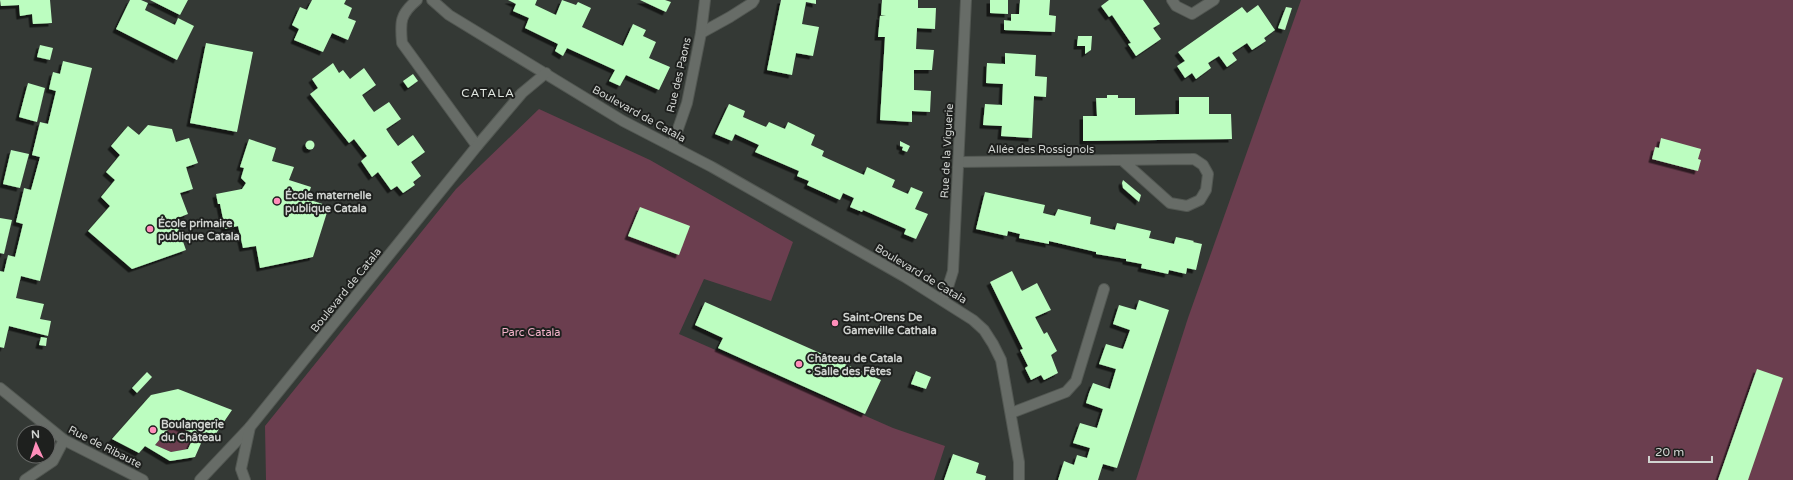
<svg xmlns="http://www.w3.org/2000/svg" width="1793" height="480" font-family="'Varela Round',sans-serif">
<defs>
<filter id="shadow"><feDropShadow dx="-3.5" dy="3.5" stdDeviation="0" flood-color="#0009"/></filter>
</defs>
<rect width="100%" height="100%" fill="#343935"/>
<g fill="#6b3e4f">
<path d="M1301 0H1793V480H1136L1188 318Z"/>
<path d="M539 109 650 160 793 242 771 301 704 279 679 334 893 428 945 446 934 480H266L265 426 456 189Z"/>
<path d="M176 426 195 434 188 449 171 452 155 445 170 427Z"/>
</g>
<g fill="#bcfdc0" fill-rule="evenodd" filter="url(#shadow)">
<path d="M0 0H50L52 23 33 24 32 14 20 16 19 5 1 6Z"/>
<path d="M130 0H141L148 3 145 10 175 25 178 18 194 26 177 60 116 29Z"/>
<path d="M150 0H188L180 15Z"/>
<path d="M312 0H346L344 4 352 8 348 18 356 21 348 40 332 33 323 52 294 40 299 29 292 25 300 7 307 10Z"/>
<path d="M508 0H537L535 5 556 15 562 0 576 5 578 2 591 8 582 27 623 46 633 24 646 30 643 36 656 42 649 58 670 67 659 90 626 75 620 86 609 81 615 70 567 48 563 56 555 51 558 44 525 28 529 18 513 11 516 4Z"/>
<path d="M640 0H665L671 2 666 12Z"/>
<path d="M781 0H816V4L806 2 802 24 819 27 813 56 796 53 792 75 767 70Z"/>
<path d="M882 0H918V8H936L935 29 917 28 916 49 934 50 932 70H914V90L931 91 930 112 912 111V122L880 120 885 37H878L880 16 886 15H881Z"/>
<path d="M990 0H1008V14L990 13Z"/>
<path d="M1020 0H1050L1049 15 1056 16 1055 32 1004 30V20L1011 21V14H1019Z"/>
<path d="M1109 0H1143L1160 24 1153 28 1161 39 1136 56 1128 44 1131 43 1112 15 1109 17 1101 6Z"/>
<path d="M1258 5 1275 30 1264 38 1266 41 1252 50 1247 43 1232 53 1237 60 1227 67 1219 56 1208 63 1211 68 1196 79 1192 73 1185 78 1177 66 1185 61 1178 52 1242 7 1247 13Z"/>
<path d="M1286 7 1292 8 1285 30 1278 28Z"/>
<path d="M1078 36H1092L1091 50 1085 54V46H1077Z"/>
<path d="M206 43 253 52 237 132 190 123Z"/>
<path d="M40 45 53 48 50 60 37 57Z"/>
<path d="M1005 53 1036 55 1035 76 1047 77 1046 97 1034 96 1032 138 1001 136 1002 126 983 125 985 104 1002 105 1003 84 986 83 987 63 1005 64Z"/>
<path d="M63 61 92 68 40 281 21 276 16 298 44 304 40 319 51 321 48 336 9 326 4 348 0 347V271L4 272 8 255 15 257 23 224 16 222 23 193 24 188 31 190 40 157 32 155 40 122 48 124 56 91 49 89 51 80 53 72 60 74Z"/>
<path d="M333 63 339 73 343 70 350 79 364 68 376 85 362 95 368 104 374 112 389 102 401 119 386 129 392 138 398 146 413 135 425 152 411 162 421 176 413 182 415 185 403 193 397 186 391 190 378 172 372 177 361 161 367 156 354 139 349 143 310 94 318 88 312 79Z"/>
<path d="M413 74 418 81 408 88 403 81Z"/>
<path d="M28 83 45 88 37 122 19 117Z"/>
<path d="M1107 95H1118V98H1135V115L1179 114V97H1209V114H1231L1232 139 1083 141V116H1097L1096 98H1107Z"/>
<path d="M729 104 745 111 743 117 766 127 769 122 785 129 788 122 815 135 811 145 824 151 822 156 864 175 867 167 895 180 892 187 908 194 911 187 923 192 915 209 928 214 916 239 904 234 906 229 863 210 862 212 850 207 854 198 843 193 840 200 807 185 809 181 797 176 799 171 755 152 759 145 735 134 732 141 715 134Z"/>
<path d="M148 125 172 129 176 142 189 138 198 163 186 167 193 189 180 193 188 214 175 219 186 250 132 269 88 231 110 206 101 197 115 180 106 172 120 155 111 146 128 126 139 135Z"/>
<path d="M1661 138 1701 149 1698 159 1701 160 1698 171 1652 159 1655 147 1659 148Z"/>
<path d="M249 139 276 148 272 161 294 167 289 180 311 187 307 199 329 206 313 257 260 268 256 246 243 248 238 226 225 229 220 204H218L216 194 242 189 246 183 241 178 244 168 240 167Z"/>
<circle cx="310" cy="145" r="4.5"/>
<path d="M900 141 910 146 907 152 902 150 903 147 900 146Z"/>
<path d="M11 150 29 154 20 188 3 184Z"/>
<path d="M1123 180 1141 195 1139 202 1123 188 1122 183Z"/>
<path d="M985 192 1045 205 1043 213 1055 216 1058 209 1091 217 1090 224 1115 230 1117 223 1151 231 1149 238 1162 241 1174 244 1176 237 1194 241 1193 242 1202 244 1196 270 1187 268 1186 274 1169 270 1168 274 1141 268 1142 264 1126 261V259L1096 254V252L1049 241V244L1019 238 1020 234 1008 231 1007 236 976 229Z"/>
<path d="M640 207 690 226 679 255 628 236Z"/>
<path d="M0 218 12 220 4 254 0 253Z"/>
<path d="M1012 271 1022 291 1037 283 1051 310 1035 317 1044 334 1047 332 1057 351 1051 355 1058 373 1044 380 1041 375 1031 380 1025 368 1028 366 1020 350 1023 349 990 282Z"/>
<path d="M1139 300 1169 310 1117 468 1103 464 1098 480H1058L1064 461 1074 465 1077 455 1087 458 1090 448 1073 443 1080 423 1097 428 1103 409 1086 403 1089 393 1093 383 1110 389 1116 369 1099 364 1106 344 1123 349 1130 330 1113 324 1119 305 1136 310Z"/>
<path d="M705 302 881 380 865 414 718 348 723 338 695 325Z"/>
<path d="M41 337 47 338 46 346 39 345Z"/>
<path d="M1757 369 1783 378 1748 480H1718Z"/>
<path d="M916 371 931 377 926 389 911 384Z"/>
<path d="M147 372 152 377 137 393 132 388Z"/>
<path d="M178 389 232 410 215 435 206 432 195 457 170 461 145 446 139 453 112 439 151 395ZM176 426 195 434 188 449 171 452 155 445 170 427Z"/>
<path d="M953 454 979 463 976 473 986 476 985 480H944Z"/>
</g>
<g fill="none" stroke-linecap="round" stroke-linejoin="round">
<g stroke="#525752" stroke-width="12">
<g id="minor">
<path d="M417 0C400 14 400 22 402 43L477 146"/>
<path d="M432 0 449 15 623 121 712 167 905 277 973 320 984 330 993 344 1001 360 1019 462V480"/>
<path d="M1172 0 1176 6 1192 14 1214 0"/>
<path d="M701 33 730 17 752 3 754 0"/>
<path d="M672 146 687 103 701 33 705 0"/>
<path d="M959 162 1194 159 1203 165 1208 174 1206 190 1200 200 1187 206 1170 203 1122 160"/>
<path d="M942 300 947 290 953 271 966 0"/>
<path d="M0 388 64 440 143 480"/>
<path d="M1011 413 1066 392 1076 381 1104 289"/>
<path d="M25 480 53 461 64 440"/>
<path d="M200 480 250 427"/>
<path d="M245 480 241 469 250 427 477 146 522 93 546 73"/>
</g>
</g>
<use href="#minor" stroke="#676c67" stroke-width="10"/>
</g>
<g fill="#ff8eba" stroke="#1e201e" stroke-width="1.5">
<circle cx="277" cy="201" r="4"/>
<circle cx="150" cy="229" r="4"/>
<circle cx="835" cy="323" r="4"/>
<circle cx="799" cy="364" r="4"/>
<circle cx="153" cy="430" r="4"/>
</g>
<g text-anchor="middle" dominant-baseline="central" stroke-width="4" stroke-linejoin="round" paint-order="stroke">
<g font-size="11" fill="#d1d4d1" stroke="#1e201e">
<text transform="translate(679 75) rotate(-77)">Rue des Paons</text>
<text transform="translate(639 114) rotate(29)">Boulevard de Catala</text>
<text x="1041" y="149">Allée des Rossignols</text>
<text transform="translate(947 151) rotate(-87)">Rue de la Viguerie</text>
<text transform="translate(921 274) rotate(31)">Boulevard de Catala</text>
<text transform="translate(346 290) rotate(-51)">Boulevard de Catala</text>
<text transform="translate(105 447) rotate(27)">Rue de Ribaute</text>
</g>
<g font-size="11" font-weight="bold" fill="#d1d4d1" stroke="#1e201e" text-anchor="start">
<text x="285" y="195">École maternelle<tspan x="285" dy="13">publique Catala</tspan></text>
<text x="158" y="223">École primaire<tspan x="158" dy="13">publique Catala</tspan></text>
<text x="843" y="317">Saint-Orens De<tspan x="843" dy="13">Gameville Cathala</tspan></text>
<text x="807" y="358">Château de Catala<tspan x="807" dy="13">- Salle des Fêtes</tspan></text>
<text x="161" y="424">Boulangerie<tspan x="161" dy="13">du Château</tspan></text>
</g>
<g font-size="11" fill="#f2b2c9" stroke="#1e201e">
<text x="531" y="332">Parc Catala</text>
</g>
<g font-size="12" letter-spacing="1" fill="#e0e6e0" stroke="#1e201e">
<text x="488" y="93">CATALA</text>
</g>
</g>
<g transform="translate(36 444) rotate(357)"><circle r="19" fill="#1e201e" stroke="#666866"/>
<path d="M0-3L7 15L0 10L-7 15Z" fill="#ff8eba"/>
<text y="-6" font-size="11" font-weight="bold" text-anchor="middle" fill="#d1d4d1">N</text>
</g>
<path d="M1649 456v6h63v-6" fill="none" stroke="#d1d4d1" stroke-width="2"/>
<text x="1655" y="456" font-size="12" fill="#d1d4d1" stroke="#1e201e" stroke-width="3" paint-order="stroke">20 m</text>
</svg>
